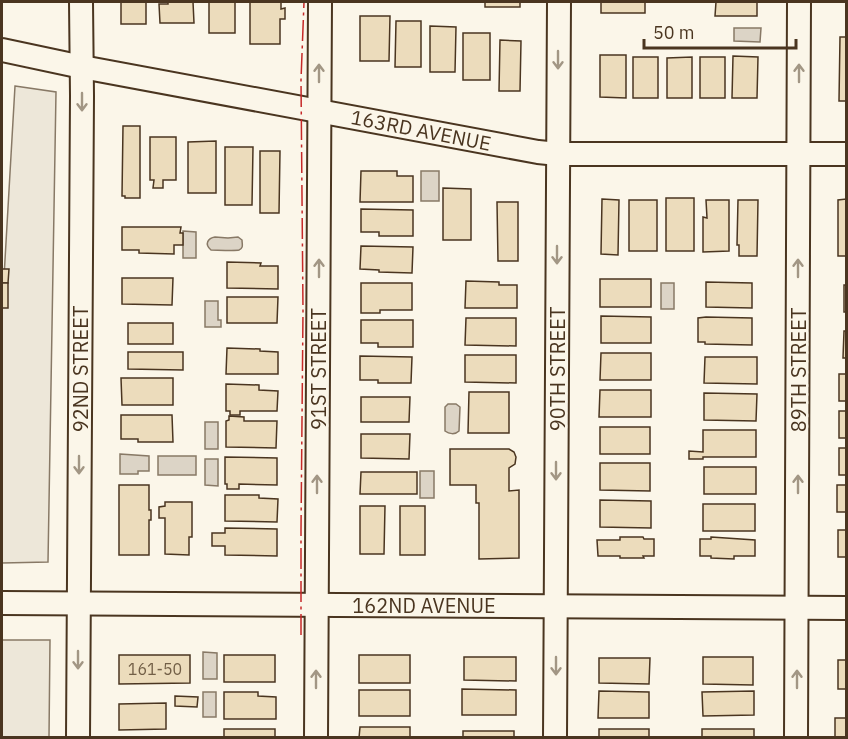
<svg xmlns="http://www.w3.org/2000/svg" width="848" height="739" font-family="'IBM Plex Sans',sans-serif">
<rect width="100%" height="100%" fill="#fbf6e9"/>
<g fill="#ede7d9" stroke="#887966" stroke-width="1.5">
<path d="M15 86 56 92 48 562 2 563V312Z"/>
<path d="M2 640H50L49 737H2Z"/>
</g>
<g fill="#dcd4c6" stroke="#887966" stroke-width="1.5">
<path d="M734 28H761L760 42 734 41Z"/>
<rect x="421" y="171" width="18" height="30"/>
<path d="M183 231 196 232V258H183Z"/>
<path d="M215 237 228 238 238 237 242 240C242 244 244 248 239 250 236 251 216 250 211 250 204 244 208 238 215 237Z"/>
<rect x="661" y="283" width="13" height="26"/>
<path d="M205 301H218V320H221V327H205Z"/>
<path d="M448 404H456L460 407 459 431C455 435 449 434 445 431V407Z"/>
<rect x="205" y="422" width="13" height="27"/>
<path d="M120 454 149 456V471H138V474H120Z"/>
<rect x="158" y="456" width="38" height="19"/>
<path d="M205 459H218V486L205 485Z"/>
<rect x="420" y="471" width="14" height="27"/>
<path d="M203 652 217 653V679H203Z"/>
<rect x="203" y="692" width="13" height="25"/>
</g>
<g fill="#ecdcbc" stroke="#4a3520" stroke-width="1.5">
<rect x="121" y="2" width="25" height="22"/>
<path d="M168 2H193L194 23H160L159 4H168Z"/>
<rect x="209" y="2" width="26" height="31"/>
<path d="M250 2H281V9L285 8V19H280V44H250Z"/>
<rect x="485" y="2" width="35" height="5"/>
<rect x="601" y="2" width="44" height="11"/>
<path d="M716 2H757V16H715Z"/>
<path d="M360 16H390L389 61H360Z"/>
<path d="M396 21H421V67H395Z"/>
<path d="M430 26 456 27 455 72H430Z"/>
<rect x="463" y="33" width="27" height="47"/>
<path d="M840 37H846V101H839Z"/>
<path d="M500 40 521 41 520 91H499Z"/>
<path d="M600 55H626V98L600 97Z"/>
<path d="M733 56 758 57 757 98H732Z"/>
<rect x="633" y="57" width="25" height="41"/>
<path d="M692 57V98H667V58Z"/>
<rect x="700" y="57" width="25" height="41"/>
<path d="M123 126H140V198H125V196H122Z"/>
<path d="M150 137H176V180H163V188H153L154 180H150Z"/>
<path d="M216 141V193H188V142Z"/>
<path d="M225 147H253L252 205H225Z"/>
<path d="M260 151H280L279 213H260Z"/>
<path d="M361 171H397V176H413V202H360Z"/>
<path d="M443 188 471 189V240H443Z"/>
<rect x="666" y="198" width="28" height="53"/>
<path d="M602 199 619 200 618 255 601 254Z"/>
<path d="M846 199V256H838V200Z"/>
<rect x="629" y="200" width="28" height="51"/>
<path d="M706 200H729V251L703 252V217L707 218Z"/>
<path d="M738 200H758L757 256H739V245H737Z"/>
<path d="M497 202H518V261H498Z"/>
<path d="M361 209 413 210V236H379V232H361Z"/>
<path d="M122 227H181L180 233H183V245H174V254L139 253V250H122Z"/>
<path d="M361 246 413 247 412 273 379 272V270L360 269Z"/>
<path d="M227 262 261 263 260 266H278V289L227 288Z"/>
<path d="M2 269H9L8 283H2Z"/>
<path d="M122 278H173L172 305 122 304Z"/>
<rect x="600" y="279" width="51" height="28"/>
<path d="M466 281 499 282V285H517V308H465Z"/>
<path d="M706 282 752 283V308L706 307Z"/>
<rect x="2" y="283" width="6" height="25"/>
<path d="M361 283H412V310H380V313H361Z"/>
<rect x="844" y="285" width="2" height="27"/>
<path d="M227 297H278L277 323H227Z"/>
<path d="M601 316 651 317V343H601Z"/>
<path d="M706 317 752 318V345L705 344V342H698V318Z"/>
<path d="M466 318H516V346L465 345Z"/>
<path d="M361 320H413V347H378V343H361Z"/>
<rect x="128" y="323" width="45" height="21"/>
<path d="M844 331H846V358H843Z"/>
<path d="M227 348 260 349V351L278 352V374H226Z"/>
<path d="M128 352H183V370L128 369Z"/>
<path d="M601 353H651V380H600Z"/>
<path d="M465 355H516V383L465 382Z"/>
<path d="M360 356 412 357 411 383H378V380H360Z"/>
<path d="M705 357H757V384L704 383Z"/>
<rect x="839" y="374" width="7" height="27"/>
<path d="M121 378H173V405H122Z"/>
<path d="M226 384 259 385V390L278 391 277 411H240V415H230V411H226Z"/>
<path d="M600 390H651V417H599Z"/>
<path d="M469 392H509V433H468Z"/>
<path d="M704 393 757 394 756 421 704 420Z"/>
<path d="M361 397H410L409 422H361Z"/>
<rect x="839" y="411" width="7" height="27"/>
<path d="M121 415H172L173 442H138V439H121Z"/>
<path d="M229 416 244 417V421H277L276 448 226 447V421L229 420Z"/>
<rect x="600" y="427" width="50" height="27"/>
<path d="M703 430H756V457H703V459H689V451L703 452Z"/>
<path d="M361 434H410L409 459 361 458Z"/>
<rect x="839" y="448" width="7" height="27"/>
<path d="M450 449H509L514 452 516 457 515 464 509 468V491L519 490V558L479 559V503H476V485H450Z"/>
<path d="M225 457 277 458V485L239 484V489H227V484H225Z"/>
<path d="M600 463H650V491L600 490Z"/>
<rect x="704" y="467" width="52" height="27"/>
<path d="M361 472H417V494H360Z"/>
<path d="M119 485H149V510H151V520H149V555H119Z"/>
<rect x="837" y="485" width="9" height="27"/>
<path d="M225 495H259V498L278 499 277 522 225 521Z"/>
<path d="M600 500 651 501V528L600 527Z"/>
<path d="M165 502H192V537H189V555L165 554V518H159V507L165 506Z"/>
<rect x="703" y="504" width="52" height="27"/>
<path d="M360 506H385L384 554H360Z"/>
<rect x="400" y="506" width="25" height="49"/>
<path d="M225 528 277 529V556L225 555V546H212V533H225Z"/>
<rect x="838" y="530" width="8" height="27"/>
<path d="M620 537H643L644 539H654V556H643L644 558H620V556H598L597 540H620Z"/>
<path d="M711 537 755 540V556H734V559L711 558V556H700V539H711Z"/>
<path d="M119 655H190V683L119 684Z"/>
<rect x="224" y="655" width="51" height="27"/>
<rect x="359" y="655" width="51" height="28"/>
<path d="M464 657H516V681L464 680Z"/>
<path d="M703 657H753V685L703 684Z"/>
<path d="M599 658H650L649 684 599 683Z"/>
<rect x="838" y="660" width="8" height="29"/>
<path d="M462 689 516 690V715H462Z"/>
<rect x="359" y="690" width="51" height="26"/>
<path d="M599 691 649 692V718H598Z"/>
<path d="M754 691V715L703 716 702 692Z"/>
<path d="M224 692H258V696L276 697V719H224Z"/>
<path d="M175 696 198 697 197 707 175 706Z"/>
<path d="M166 703V729L119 730V704Z"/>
<rect x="835" y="718" width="11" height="20"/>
<path d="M360 727H410V738H359Z"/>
<rect x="224" y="729" width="51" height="9"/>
<rect x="599" y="729" width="50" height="9"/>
<rect x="702" y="729" width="52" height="9"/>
<rect x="463" y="731" width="51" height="7"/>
</g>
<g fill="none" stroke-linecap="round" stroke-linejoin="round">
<g stroke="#4a3520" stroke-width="26">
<g id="minor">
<path d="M2 50 82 67 538 152 558 154H846"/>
<path d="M2 603 846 608"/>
<path d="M78 738 82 96 81 2"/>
<path d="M316 738 320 2"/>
<path d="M555 738 559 2"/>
<path d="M796 738 799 2"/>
</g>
</g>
<use href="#minor" stroke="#fbf6e9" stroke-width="22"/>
<path stroke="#c62828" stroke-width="1.5" stroke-dasharray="21 4.5 3 4.5" stroke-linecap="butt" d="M301 635V530L303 311 301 80 304 2"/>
</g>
<defs><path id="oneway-shaft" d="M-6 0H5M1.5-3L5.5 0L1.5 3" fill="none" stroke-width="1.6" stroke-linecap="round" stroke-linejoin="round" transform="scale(1.5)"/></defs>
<g stroke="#a29684">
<use href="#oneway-shaft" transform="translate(558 60) rotate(90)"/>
<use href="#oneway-shaft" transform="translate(319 73) rotate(-90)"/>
<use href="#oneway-shaft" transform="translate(799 73) rotate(-90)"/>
<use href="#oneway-shaft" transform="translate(82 102) rotate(90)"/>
<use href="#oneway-shaft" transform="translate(557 255) rotate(90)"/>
<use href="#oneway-shaft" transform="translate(319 268) rotate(-90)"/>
<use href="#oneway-shaft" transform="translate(798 268) rotate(-90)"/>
<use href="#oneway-shaft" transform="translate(79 465) rotate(90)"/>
<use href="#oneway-shaft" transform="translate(556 471) rotate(90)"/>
<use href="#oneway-shaft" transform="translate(317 484) rotate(-90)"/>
<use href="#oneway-shaft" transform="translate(798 484) rotate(-90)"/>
<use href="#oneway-shaft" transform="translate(78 660) rotate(90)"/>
<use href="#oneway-shaft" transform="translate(556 666) rotate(90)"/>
<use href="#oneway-shaft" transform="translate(316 679) rotate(-90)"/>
<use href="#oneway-shaft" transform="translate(797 679) rotate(-90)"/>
</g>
<g text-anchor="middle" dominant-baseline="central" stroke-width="4.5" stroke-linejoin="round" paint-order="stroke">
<g font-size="16" fill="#725f47">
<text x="155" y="669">161-50</text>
</g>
<g font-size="20" fill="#4a3520" stroke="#fbf6e9">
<text transform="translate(421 130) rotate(11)">163RD AVENUE</text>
<text transform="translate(80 369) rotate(-90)">92ND STREET</text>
<text transform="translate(318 369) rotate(-90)">91ST STREET</text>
<text transform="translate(557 369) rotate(-90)">90TH STREET</text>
<text transform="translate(798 370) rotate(-90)">89TH STREET</text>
<text x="424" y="605">162ND AVENUE</text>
</g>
</g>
<rect width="848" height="739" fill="none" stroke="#4a3520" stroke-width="6"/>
<path d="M644 39v9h152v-9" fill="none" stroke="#4a3520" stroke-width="3"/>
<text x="653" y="39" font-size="18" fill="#4a3520" stroke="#fbf6e9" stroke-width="4.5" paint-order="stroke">50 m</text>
</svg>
